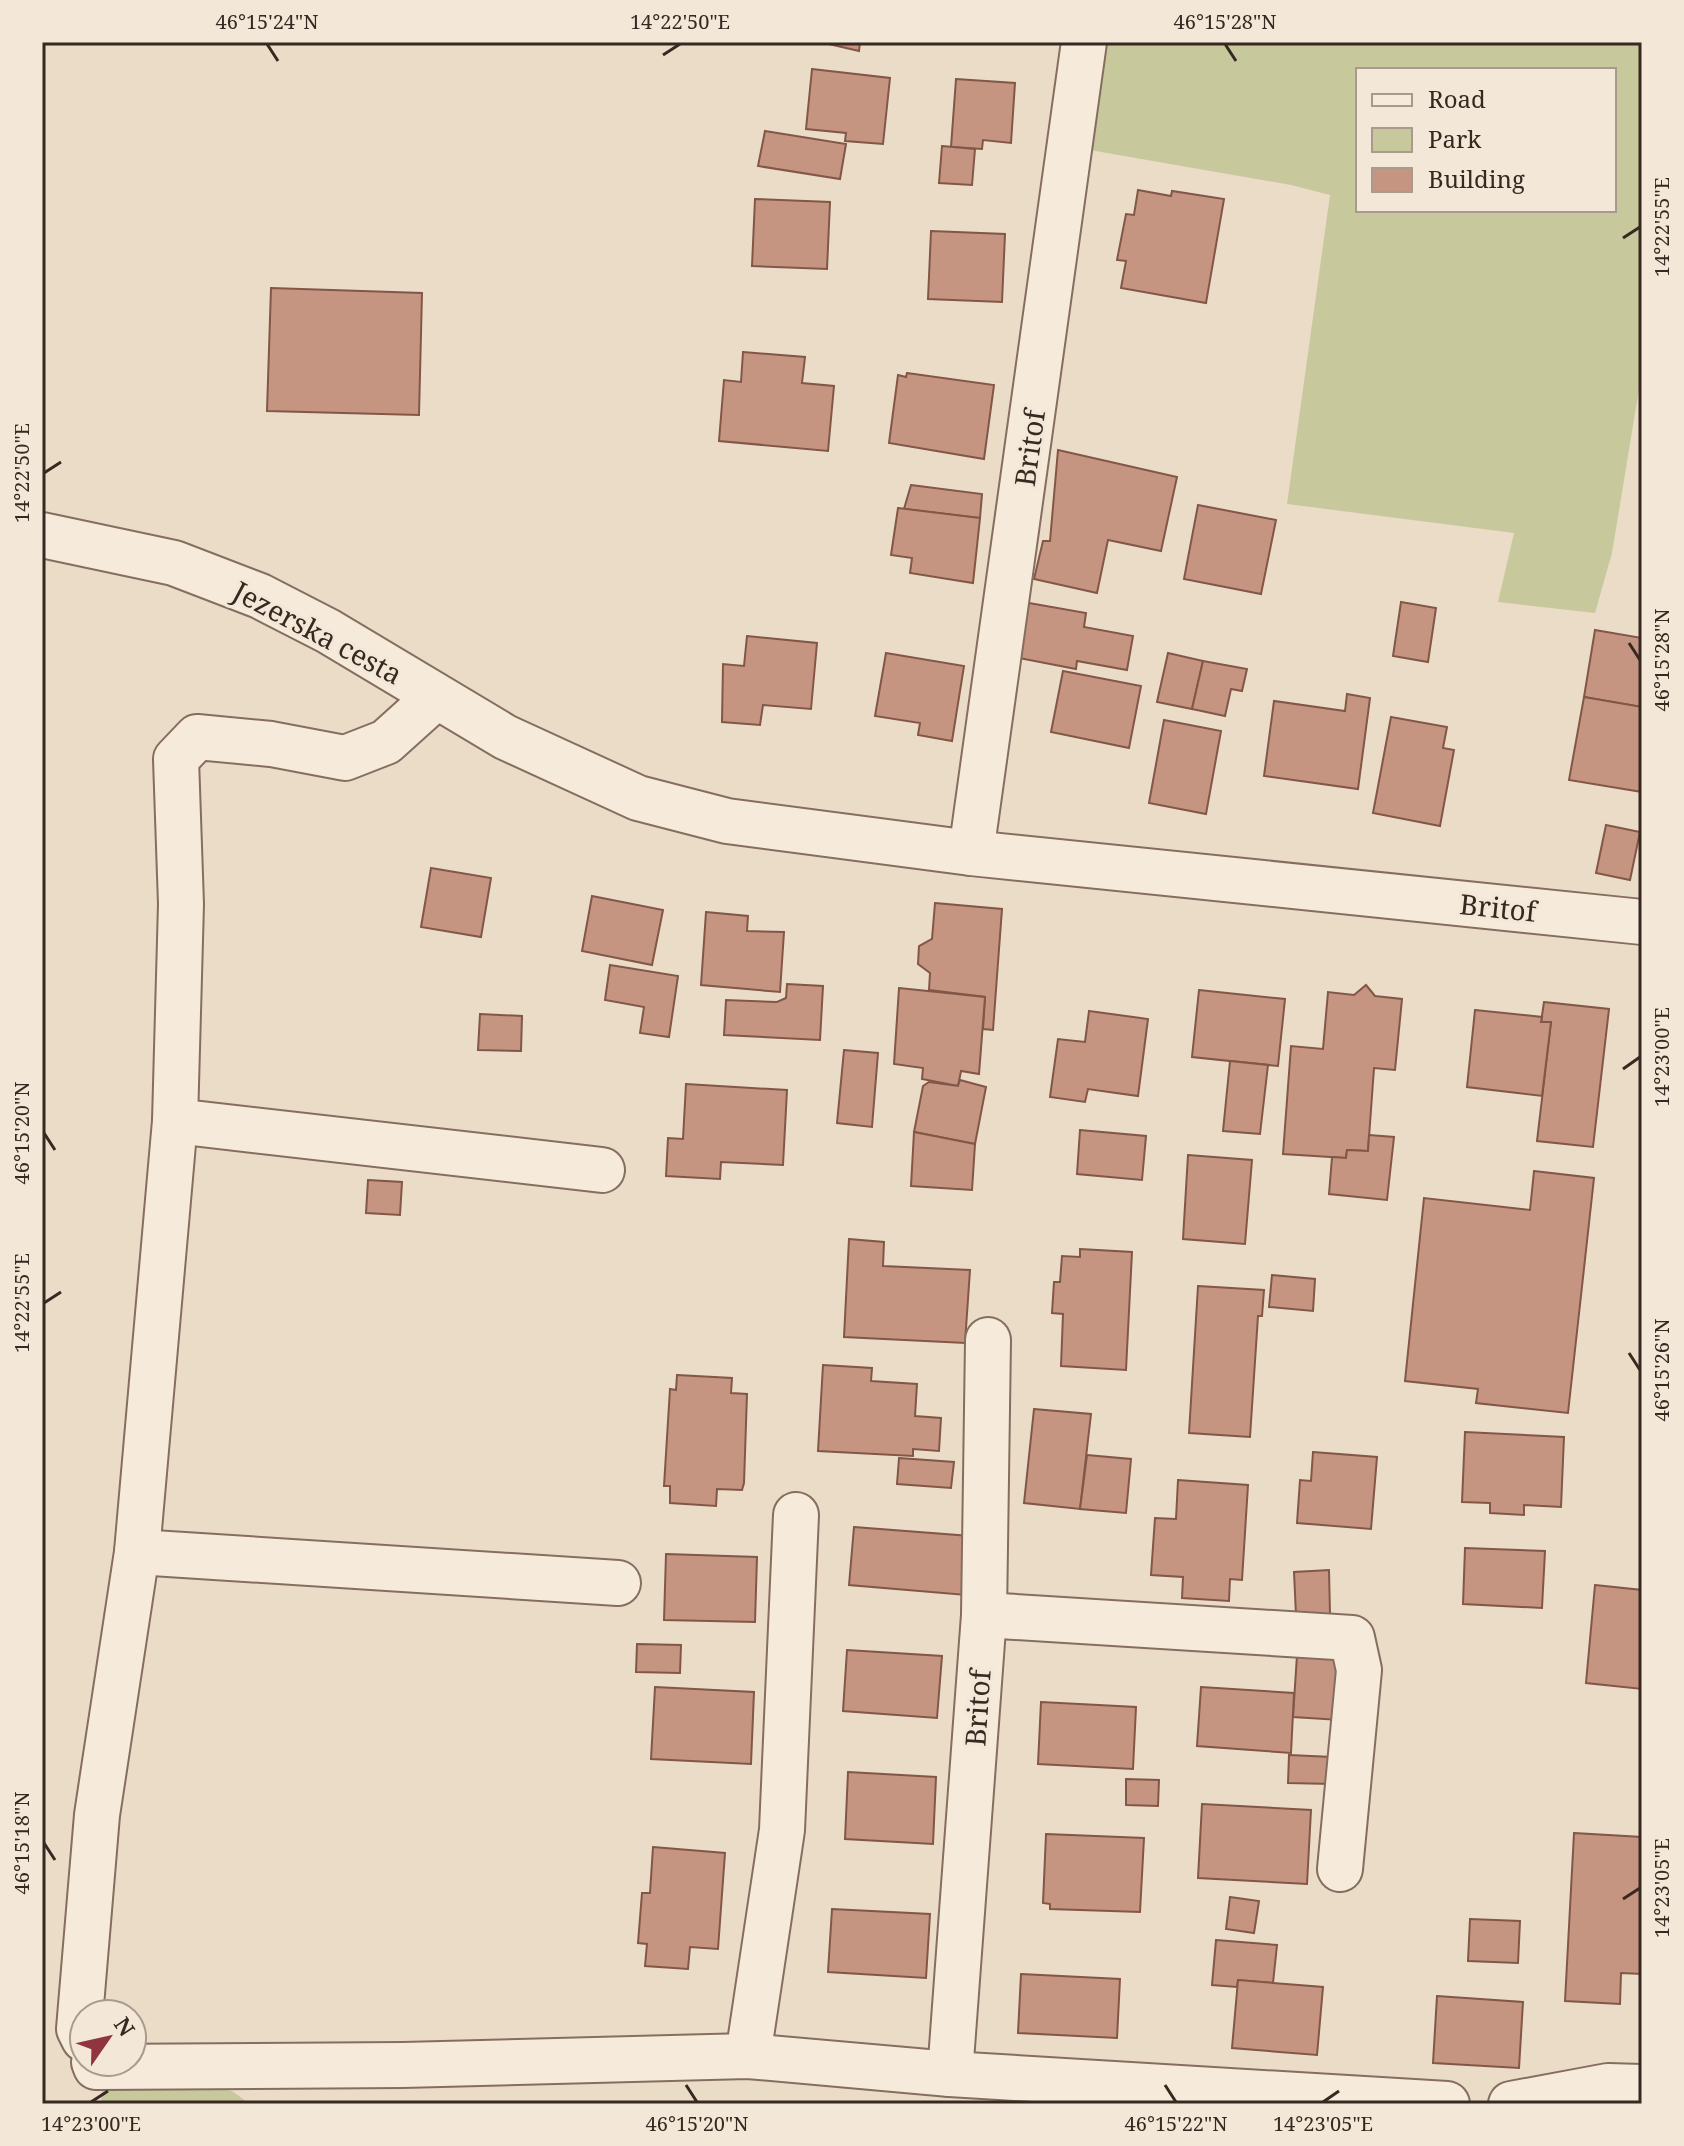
<svg xmlns="http://www.w3.org/2000/svg" width="1684" height="2146" font-family="'Noto Serif',serif">
<rect width="100%" height="100%" fill="#ebdcc8"/>
<g fill="#c8c89d" fill-rule="evenodd">
<path d="M1090 42H1642V371L1612 553 1595 613 1498 602 1514 533 1287 504 1330 195 1291 185 1084 149ZM1358 70H1614V210H1358Z"/>
<path d="M195 2081 232 2091 250 2104H101L102 2088Z"/>
</g>
<g fill="#c59581" stroke="#825747" stroke-width="2">
<path d="M820 42H860L859 51Z"/>
<path d="M812 69 890 78 883 144 845 141 846 133 806 129Z"/>
<path d="M956 79 1015 83 1011 143 983 140 982 149 951 147Z"/>
<path d="M765 131 846 144 840 179 758 166Z"/>
<path d="M942 146 975 149 972 185 939 183Z"/>
<path d="M1138 190 1171 196 1172 191 1224 199 1206 303 1121 288 1126 261 1117 260 1126 214 1134 215Z"/>
<path d="M755 199 830 202 827 269 752 266Z"/>
<path d="M931 231 1005 234 1002 302 928 299Z"/>
<path d="M271 288 422 293 419 415 267 411Z"/>
<path d="M743 352 805 357 802 383 834 386 828 451 719 441 724 380 741 382Z"/>
<path d="M907 373 994 385 984 459 889 443 898 375 906 377Z"/>
<path d="M1058 450 1177 477 1161 551 1108 540 1097 593 1034 579 1043 541H1050Z"/>
<path d="M911 485 982 494 980 518 904 509Z"/>
<path d="M1198 505 1276 520 1261 594 1184 579Z"/>
<path d="M898 508 980 518 973 583 910 573 912 558 891 555Z"/>
<path d="M1401 602 1436 608 1428 662 1393 656Z"/>
<path d="M1029 603 1086 613 1084 627 1133 636 1127 670 1077 661 1076 669 1019 658Z"/>
<path d="M1595 630 1642 638V707L1584 697Z"/>
<path d="M747 636 817 643 811 709 763 705 760 725 722 722 723 664 744 666Z"/>
<path d="M886 653 964 666 952 741 918 735 920 723 875 716Z"/>
<path d="M1168 653 1203 661 1192 709 1157 702Z"/>
<path d="M1203 661 1247 669 1242 691 1231 689 1225 716 1192 709Z"/>
<path d="M1063 671 1141 686 1129 748 1051 732Z"/>
<path d="M1347 694 1370 698 1358 789 1264 776 1274 701 1345 711Z"/>
<path d="M1584 697 1642 707V792L1569 780Z"/>
<path d="M1391 717 1447 727 1443 748 1454 750 1440 826 1373 813Z"/>
<path d="M1164 720 1221 731 1206 814 1149 803Z"/>
<path d="M1606 825 1640 832 1630 880 1596 873Z"/>
<path d="M431 868 491 878 481 937 421 927Z"/>
<path d="M592 896 663 910 652 965 582 951Z"/>
<path d="M935 903 1002 909 993 1030 983 1029 985 997 929 990 930 973 918 964 919 946 932 939Z"/>
<path d="M706 912 748 916 747 931 784 932 780 992 701 985Z"/>
<path d="M610 965 678 976 669 1037 640 1033 644 1007 605 1000Z"/>
<path d="M787 984 823 986 820 1040 724 1035 726 1000 777 1002 786 998Z"/>
<path d="M1366 985 1375 996 1402 999 1395 1070 1374 1068 1368 1151 1347 1150 1346 1158 1283 1154 1291 1046 1323 1049 1328 992 1354 995Z"/>
<path d="M899 988 985 997 979 1074 961 1071 958 1086 922 1079 923 1068 894 1064Z"/>
<path d="M1199 990 1285 999 1278 1066 1192 1057Z"/>
<path d="M1544 1002 1609 1009 1593 1147 1537 1141 1551 1022H1541Z"/>
<path d="M1475 1010 1542 1017 1541 1022H1551L1542 1096 1467 1087Z"/>
<path d="M1089 1011 1148 1019 1138 1096 1088 1089 1085 1102 1050 1097 1058 1039 1085 1042Z"/>
<path d="M480 1014 522 1016 521 1051 478 1050Z"/>
<path d="M844 1050 878 1053 872 1127 837 1123Z"/>
<path d="M1230 1061 1268 1065 1260 1134 1223 1131Z"/>
<path d="M960 1080 986 1087 975 1144 914 1132 923 1086 929 1082 958 1086Z"/>
<path d="M686 1084 787 1090 783 1165 721 1162 720 1179 666 1176 668 1138 683 1139Z"/>
<path d="M1080 1130 1146 1136 1142 1180 1077 1174Z"/>
<path d="M914 1132 975 1144 972 1190 911 1186Z"/>
<path d="M1369 1135 1394 1137 1387 1200 1329 1194 1332 1157 1346 1158 1347 1150 1368 1151Z"/>
<path d="M1188 1155 1252 1160 1245 1244 1183 1239Z"/>
<path d="M1534 1171 1594 1178 1568 1413 1476 1403 1478 1389 1405 1381 1424 1198 1530 1210Z"/>
<path d="M368 1180 402 1182 400 1215 366 1213Z"/>
<path d="M849 1239 884 1242 883 1266 970 1270 965 1343 844 1337Z"/>
<path d="M1080 1249 1132 1252 1126 1370 1061 1366 1063 1314 1052 1313 1054 1282H1060L1062 1256 1080 1257Z"/>
<path d="M1272 1275 1315 1279 1313 1311 1269 1307Z"/>
<path d="M1198 1286 1264 1290 1262 1316H1258L1250 1437 1189 1433Z"/>
<path d="M823 1365 872 1368 871 1381 917 1384 915 1416 941 1418 939 1451 913 1449V1456L818 1451Z"/>
<path d="M677 1375 732 1378 731 1393 747 1394 744 1483 742 1490 717 1489 716 1506 670 1503V1486H664L670 1389 676 1390Z"/>
<path d="M1034 1409 1091 1414 1080 1509 1024 1503Z"/>
<path d="M1465 1432 1564 1437 1561 1507 1524 1505V1515L1490 1513V1503L1462 1502Z"/>
<path d="M1313 1452 1377 1457 1371 1529 1297 1523 1300 1480 1311 1481Z"/>
<path d="M1087 1455 1131 1459 1126 1513 1080 1509Z"/>
<path d="M899 1458 954 1462 951 1488 897 1484Z"/>
<path d="M1178 1480 1248 1485 1242 1580 1230 1579 1229 1601 1182 1598 1183 1577 1151 1575 1155 1518 1176 1519Z"/>
<path d="M854 1527 970 1536 966 1595 849 1585Z"/>
<path d="M1465 1548 1545 1551 1542 1608 1463 1604Z"/>
<path d="M666 1554 757 1557 755 1622 664 1620Z"/>
<path d="M1329 1570 1330 1614 1296 1615 1294 1572Z"/>
<path d="M1595 1585 1642 1590V1689L1586 1683Z"/>
<path d="M637 1644 681 1645 680 1673 636 1672Z"/>
<path d="M847 1650 942 1656 937 1718 843 1711Z"/>
<path d="M1297 1655 1344 1659 1340 1720 1293 1717Z"/>
<path d="M655 1687 754 1692 751 1764 651 1759Z"/>
<path d="M1201 1687 1294 1693 1291 1753 1197 1746Z"/>
<path d="M1041 1702 1136 1707 1133 1769 1038 1764Z"/>
<path d="M1289 1755 1332 1757V1784L1288 1783Z"/>
<path d="M848 1772 936 1777 933 1844 845 1839Z"/>
<path d="M1126 1779 1159 1780 1158 1806 1126 1805Z"/>
<path d="M1202 1804 1311 1810 1307 1884 1198 1878Z"/>
<path d="M1574 1833 1642 1837V1974L1621 1973 1620 2004 1565 2001Z"/>
<path d="M1046 1834 1144 1838 1140 1912 1050 1909V1904L1043 1903Z"/>
<path d="M653 1847 725 1853 718 1949 690 1947 688 1969 645 1966 647 1944 638 1943 642 1893H650Z"/>
<path d="M1230 1897 1259 1901 1254 1933 1226 1929Z"/>
<path d="M832 1909 930 1914 926 1978 828 1972Z"/>
<path d="M1470 1919 1520 1921 1518 1963 1468 1961Z"/>
<path d="M1216 1940 1277 1945 1273 1983 1238 1980 1237 1987 1212 1985Z"/>
<path d="M1021 1974 1120 1979 1117 2038 1018 2033Z"/>
<path d="M1238 1980 1323 1987 1317 2055 1232 2048Z"/>
<path d="M1437 1996 1523 2002 1519 2068 1433 2063Z"/>
</g>
<g fill="none" stroke-linecap="round" stroke-linejoin="round">
<g stroke="#856e5f" stroke-width="48">
<g id="minor">
<path d="M971 853 1084 42"/>
<path d="M175 1121 602 1170"/>
<path d="M137 1552 618 1583"/>
<path d="M984 1615 1352 1638 1359 1670 1340 1869"/>
<path d="M84 2039 79 2029 97 1815 137 1552 175 1121 181 904 176 759 197 737 271 744 345 758 386 742 436 697"/>
<path d="M748 2056 782 1830 796 1515"/>
<path d="M94 2062 96 2067 403 2065 748 2056 950 2074 1447 2104"/>
<path d="M950 2074 984 1615 988 1340"/>
<path d="M1511 2104 1608 2086 1642 2087"/>
</g>
</g>
<g stroke="#856e5f" stroke-width="48">
<path id="tertiary" d="M42 535 174 563 260 596 328 631 505 737 638 798 727 821 971 853 1642 922"/>
</g>
<use href="#minor" stroke="#f6eadb" stroke-width="44"/>
<use href="#tertiary" stroke="#f6eadb" stroke-width="44"/>
</g>
<path fill="none" stroke="#372921" stroke-width="3" d="M267 44 278 61M1225 44 1236 61M663 55 680 44M1623 238 1640 227M44 473 61 462M1629 643 1640 660M1623 1069 1640 1057M44 1133 55 1150M44 1303 61 1292M1629 1353 1640 1370M44 1843 55 1860M1623 1899 1640 1888M686 2085 697 2102M1165 2085 1176 2102M91 2102 108 2091M1323 2102 1339 2091"/>
<g text-anchor="middle" dominant-baseline="central" stroke-width="6" stroke-linejoin="round" paint-order="stroke">
<g font-size="28" fill="#372921" stroke="#f3e7d7">
<text transform="translate(1029 448) rotate(-82)">Britof</text>
<text transform="translate(318 632) rotate(28)">Jezerska cesta</text>
<text transform="translate(1498 907) rotate(6)">Britof</text>
<text transform="translate(977 1708) rotate(-86)">Britof</text>
</g>
</g>
<rect width="1684" height="2146" fill="none" stroke="#f3e7d7" stroke-width="88"/>
<rect x="1356" y="68" width="260" height="144" fill="#f3e7d7" stroke="#a89b8e" stroke-width="2"/>
<rect x="1372" y="94" width="40" height="12" fill="#f6eadb" stroke="#a89b8e" stroke-width="2"/>
<text x="1428" y="108" font-size="24" fill="#372921">Road</text>
<rect x="1372" y="128" width="40" height="24" fill="#c8c89d" stroke="#a89b8e" stroke-width="2"/>
<text x="1428" y="148" font-size="24" fill="#372921">Park</text>
<rect x="1372" y="168" width="40" height="24" fill="#c59581" stroke="#a89b8e" stroke-width="2"/>
<text x="1428" y="188" font-size="24" fill="#372921">Building</text>
<g transform="translate(108 2038) rotate(56)"><circle r="38" fill="#f3e7d7" stroke="#a89b8e" stroke-width="2"/>
<path d="M0-6L14 30L0 20L-14 30Z" fill="#8f3440"/>
<text y="-12" font-size="22" font-weight="bold" text-anchor="middle" fill="#372921">N</text>
</g>
<rect x="44" y="44" width="1596" height="2058" fill="none" stroke="#372921" stroke-width="3"/>
<g font-size="20" text-anchor="middle" fill="#372921">
<text x="267" y="29">46°15'24"N</text>
<text x="680" y="29">14°22'50"E</text>
<text x="1225" y="29">46°15'28"N</text>
<text transform="translate(1662 227) rotate(-90)" y="7">14°22'55"E</text>
<text transform="translate(22 473) rotate(-90)" y="7">14°22'50"E</text>
<text transform="translate(1662 660) rotate(-90)" y="7">46°15'28"N</text>
<text transform="translate(1662 1057) rotate(-90)" y="7">14°23'00"E</text>
<text transform="translate(22 1133) rotate(-90)" y="7">46°15'20"N</text>
<text transform="translate(22 1303) rotate(-90)" y="7">14°22'55"E</text>
<text transform="translate(1662 1370) rotate(-90)" y="7">46°15'26"N</text>
<text transform="translate(22 1843) rotate(-90)" y="7">46°15'18"N</text>
<text transform="translate(1662 1888) rotate(-90)" y="7">14°23'05"E</text>
<text x="91" y="2131">14°23'00"E</text>
<text x="697" y="2131">46°15'20"N</text>
<text x="1176" y="2131">46°15'22"N</text>
<text x="1323" y="2131">14°23'05"E</text>
</g>
</svg>
